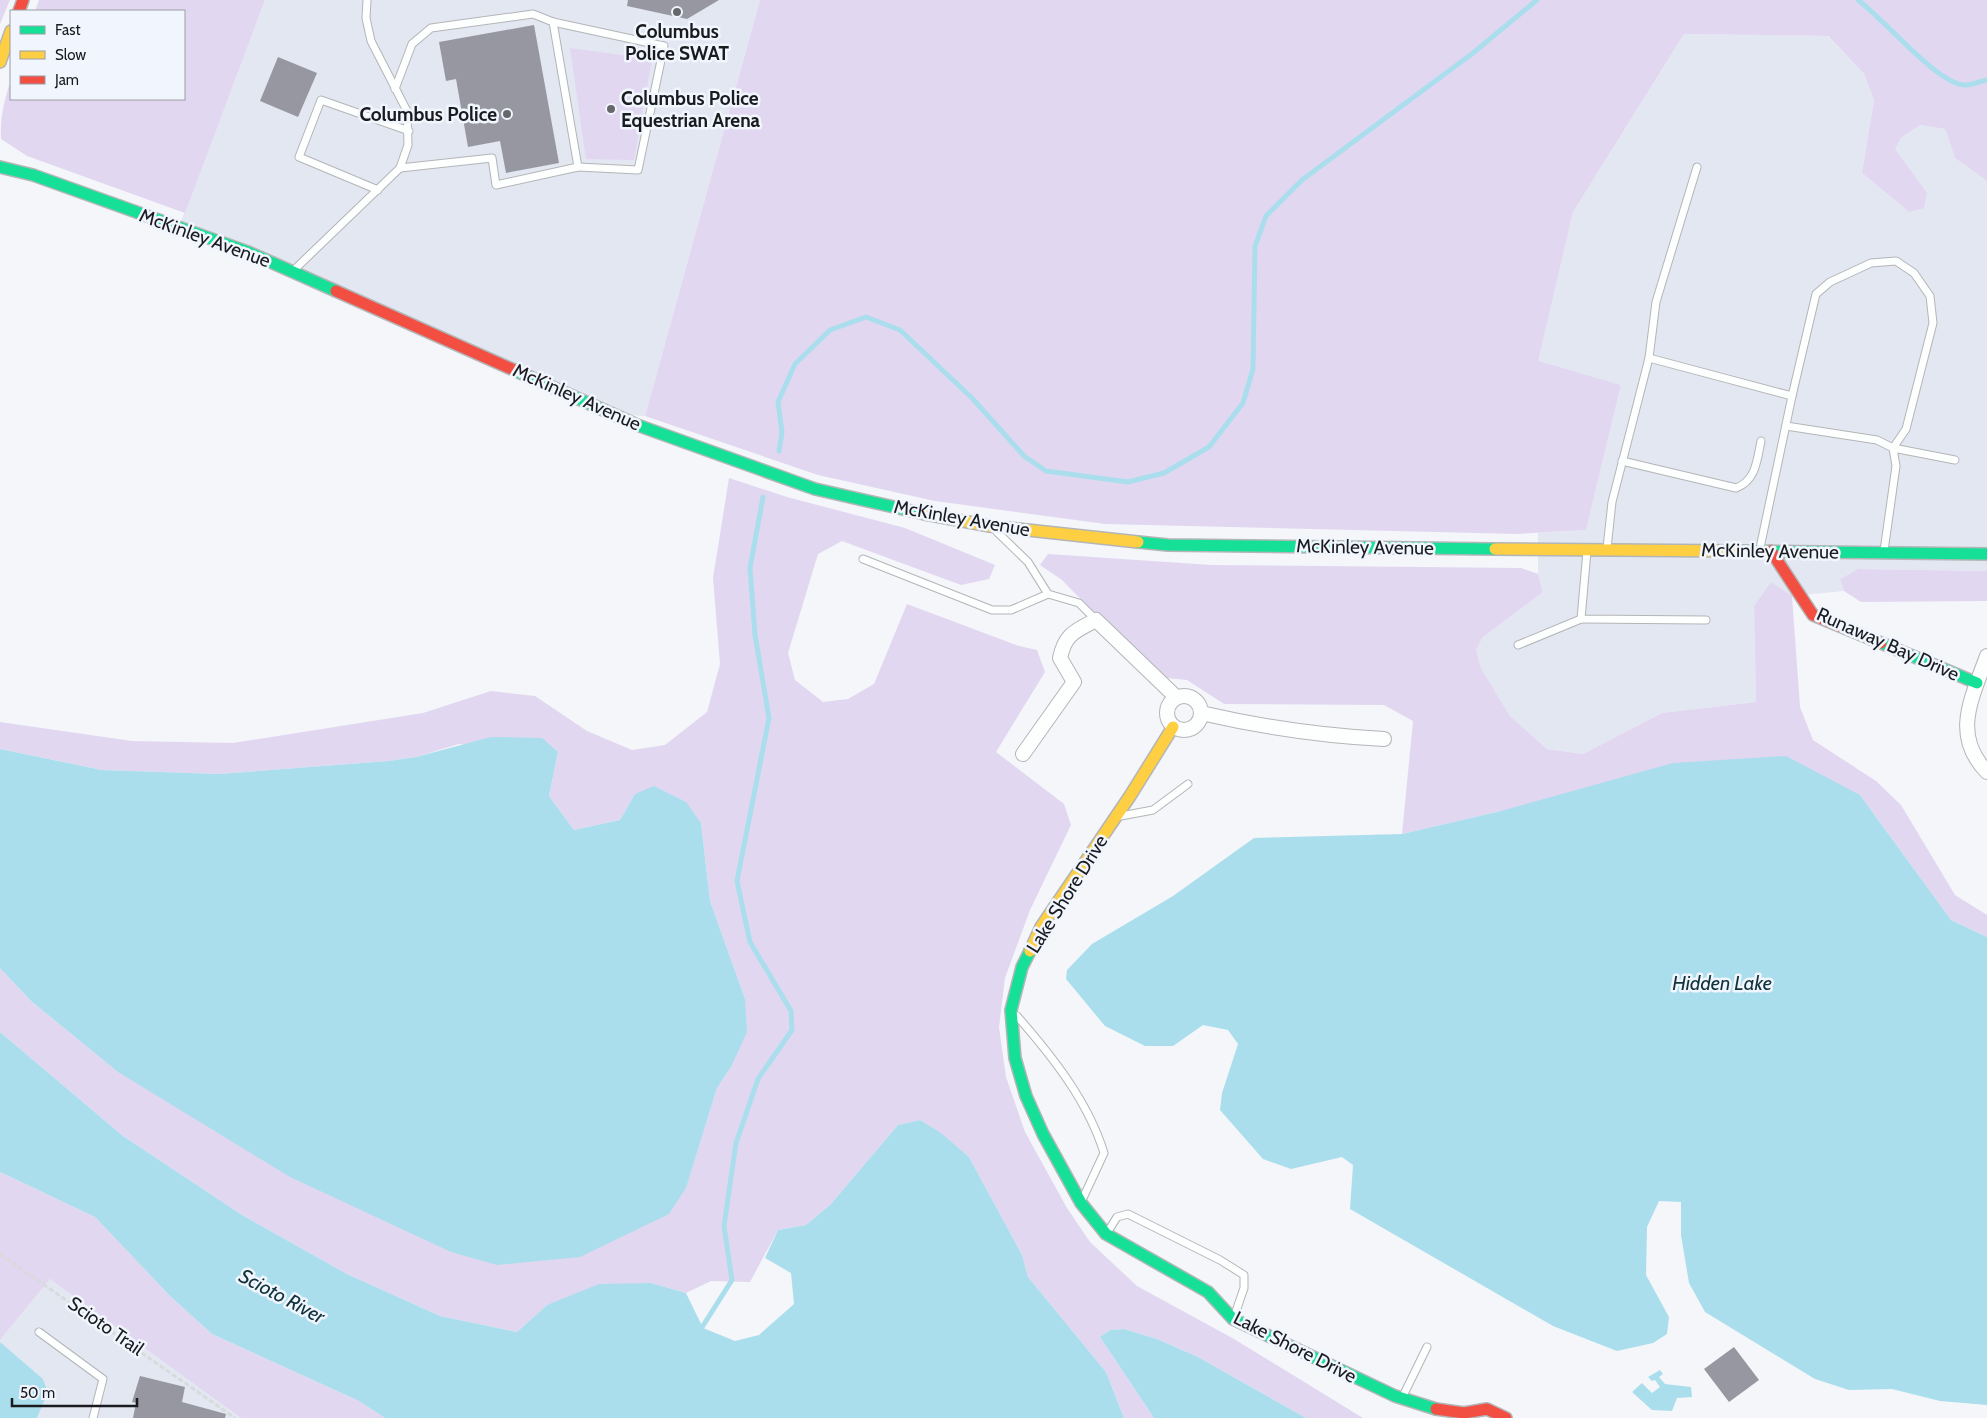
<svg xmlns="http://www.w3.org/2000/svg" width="1987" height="1418" font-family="Cabin,sans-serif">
<rect width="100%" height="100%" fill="#f4f6fa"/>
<g fill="#e3e7f1">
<path d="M265 0H760L645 416 607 414 180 224Z"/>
<path d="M1684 34 1827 36 1864 74 1874 100 1862 173 1909 212 1926 193 1894 149 1901 138 1920 125 1945 129 1955 158 1987 181V571L1858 569 1840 579 1844 591 1792 596 1754 606 1756 702 1662 713 1583 754 1547 749 1510 716 1481 668 1476 650 1483 637 1543 592 1538 574V533L1586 530 1621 385 1537 362 1573 212Z"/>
<path d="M50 1279 150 1350 241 1418H37L48 1392 43 1379 0 1342V1340Z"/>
</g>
<g fill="#e2d7f1">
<path d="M0 0H10L0 24Z"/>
<path d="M39 0H265L185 213 27 156 1 139C0 118 4 100 11 80V99H184V11H35Z"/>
<path d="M760 0H1987V181L1955 158 1945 129 1920 125 1901 138 1895 149 1927 193 1924 208 1909 212 1862 173 1874 100 1864 74 1828 36 1684 34 1573 212 1538 361 1621 385 1586 530 1517 534 1105 524 935 501 818 475 645 416Z"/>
<path d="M570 48 652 59 634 160 586 159Z"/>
<path d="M729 478 787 497 905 528 995 565 989 579 961 585 842 541 818 554 788 653 795 680 823 702 848 699 874 684 907 604 1019 646 1037 650 1045 672 996 752 1064 804 1071 825 1030 910 1005 978 999 1027 1006 1077 1025 1132 1067 1208 1090 1242 1137 1286 1234 1339 1363 1418H1306L1198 1357 1157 1339 1124 1329 1110 1330 1100 1337 1154 1418H1124L1106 1372 1028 1277 1022 1255 969 1157 941 1134 920 1120 898 1125 830 1205 806 1225 778 1230 750 1282 711 1281 686 1293 651 1283 547 1305 517 1332 440 1316 347 1274 242 1215 123 1136 0 1032V968L31 1001 118 1072 686 1187 717 1088 731 1067 745 999 710 901 701 823 635 794 620 820 574 830 549 796 558 752 459 744 416 757 388 761 219 774 102 770 0 749V722L132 741 233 743 423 713 491 691 535 696 587 731 632 750 665 745 707 712 720 664 713 578Z"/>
<path d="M1048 554 1211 565 1521 568 1538 574 1543 592 1483 637 1476 650 1481 668 1510 716 1547 749 1583 754 1662 713 1756 702 1754 606 1771 582 1792 596 1800 707 1813 740 1876 781 1901 805 1955 895 1987 915V937L1951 920 1860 795 1501 811 1402 834 1413 721 1384 705 1224 704 1187 680 1157 677 1062 580 1040 565Z"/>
<path d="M1858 569 1987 571V601L1861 602 1844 591 1840 579Z"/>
<path d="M0 1172 95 1217 170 1296 212 1334 359 1401 385 1418H241L50 1279 0 1340Z"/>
</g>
<g fill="#aadeed">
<path d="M491 737 542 738 558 752 549 796 574 830 620 820 635 794 654 786 686 802 701 823 710 901 745 999 747 1032 731 1067 717 1088 686 1188 669 1214 580 1257 497 1265 451 1252 290 1177 118 1072 31 1001 0 968V749L102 770 219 774 388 761 416 757Z"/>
<path d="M1786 756 1860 795 1951 920 1987 937V1405L1940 1401 1892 1389 1849 1390 1815 1379 1705 1312 1689 1283 1681 1235V1202L1659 1201 1647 1227 1646 1275 1669 1317 1667 1334 1653 1343 1617 1351 1553 1326 1350 1209 1353 1165 1342 1157 1291 1169 1263 1159 1220 1110 1222 1093 1238 1044 1228 1030 1203 1025 1173 1046H1145L1105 1026 1066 979 1067 970 1092 944 1173 896 1254 838 1402 834 1501 811 1673 763Z"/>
<path d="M0 1032 123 1136 242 1215 347 1274 440 1316 517 1332 547 1305 599 1284 651 1283 686 1293 703 1328 735 1341 759 1335 794 1304 791 1273 765 1258 778 1230 806 1225 830 1205 898 1125 920 1120 941 1133 969 1157 1022 1255 1028 1277 1106 1372 1124 1418H385L359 1401 212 1334 170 1296 95 1217 0 1172Z"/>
<path d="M1124 1329 1157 1339 1198 1357 1306 1418H1154L1100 1337 1110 1330Z"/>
<path d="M0 1342 43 1379 48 1392 37 1418H0Z"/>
<path d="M1660 1370 1663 1374 1659 1377 1665 1384 1691 1387 1692 1397 1677 1398 1672 1411 1652 1410 1632 1392 1642 1383 1652 1393 1660 1387 1655 1380 1652 1381 1648 1377Z"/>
</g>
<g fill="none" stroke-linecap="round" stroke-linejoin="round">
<g stroke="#aadeed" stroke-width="5">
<path d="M1858 0C1883 18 1938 85 1965 85 1971 86 1980 81 1987 80"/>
<path d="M779 451 782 432 778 402 795 364 830 330 866 317 900 330 972 398 1024 456 1046 471 1128 482 1164 473 1209 447 1243 403 1253 369 1255 246 1266 216 1302 180 1473 53 1537 0"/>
<path d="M699 1332 732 1280 724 1226 736 1143 758 1079 792 1030 791 1011 750 942 737 881 769 718 755 635 750 568 763 497"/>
</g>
</g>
<g fill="#9697a1">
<path d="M628 0H719L687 19 627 6Z"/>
<path d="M534 25 559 163 506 173 500 141 468 147 456 79 446 81 439 42Z"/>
<path d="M278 57 317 73 298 117 260 101Z"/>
<path d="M1734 1347 1759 1380 1729 1402 1704 1369Z"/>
<path d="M140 1376 185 1387 182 1402 226 1414 225 1418H133L136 1403 132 1402Z"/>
</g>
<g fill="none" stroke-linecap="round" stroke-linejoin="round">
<g stroke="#b3b5b7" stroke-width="9">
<g id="lane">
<path d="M553 22 664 46 638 170 578 167"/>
<path d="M395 89 412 44 431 28 533 14 553 22 578 167 496 185 492 158 400 168"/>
<path d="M378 190 299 157 321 100 409 131"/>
<path d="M295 269 400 168 408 145 407 111 371 41 366 18 367 0"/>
<path d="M1649 358 1656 302 1697 167"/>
<path d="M1792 396 1816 294 1830 282 1871 263 1896 261 1914 273 1930 296 1933 323 1906 429 1893 448 1955 460"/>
<path d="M1786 426 1877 440 1893 448 1896 466 1884 551"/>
<path d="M1622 461 1736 488C1756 481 1757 460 1761 441"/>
<path d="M997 532 1028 562 1048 594 1079 603 1096 620"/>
<path d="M1607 548 1612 502 1649 358 1792 396 1760 548"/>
<path d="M1587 551 1581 619 1706 620"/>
<path d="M863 559 992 610H1011L1048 594"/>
<path d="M1518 645 1581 619"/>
<path d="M1121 816 1153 810 1188 784"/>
<path d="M1017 1016C1052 1056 1088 1101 1104 1153L1083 1198"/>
<path d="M1107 1233 1117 1217 1128 1214 1220 1260 1244 1275V1288L1234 1317"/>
<path d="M39 1332 103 1379 93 1418"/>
<path d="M1403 1396 1427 1347"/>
</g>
</g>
<g stroke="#b3b5b7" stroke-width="16">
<g id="street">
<path d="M1987 656C1972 698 1951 735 1987 772"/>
<circle cx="1184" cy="713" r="17"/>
<path d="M1201 713C1262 727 1322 736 1384 739"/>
<path d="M1023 754 1074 682 1060 658C1065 634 1075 631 1096 620L1176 697"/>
</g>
</g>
<g stroke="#b3b5b7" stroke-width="14">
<g id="fast">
<path d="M0 167 33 175 248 252 336 291"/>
<path d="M514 370 637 425 815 489 925 514"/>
<path d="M1138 542 1168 545 1495 549"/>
<path d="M1735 551 1987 554"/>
<path d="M1881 643 1977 683"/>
<path d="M1030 951 1022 967 1011 1010 1015 1058 1026 1096 1043 1134 1081 1203 1106 1234 1208 1292 1233 1319 1395 1396 1436 1409"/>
</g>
</g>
<g stroke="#b3b5b7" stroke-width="14">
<g id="slow">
<path d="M0 62 11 31"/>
<path d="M925 514 990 526 1138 542"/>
<path d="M1495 549 1735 551"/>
<path d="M1030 951 1041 927 1130 796 1173 727"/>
</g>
</g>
<g stroke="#b3b5b7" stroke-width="14">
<g id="jam">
<path d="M19 11 23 0"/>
<path d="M336 291 514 370"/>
<path d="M1771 551 1813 615 1881 643"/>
<path d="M1436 1409 1464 1413 1487 1409 1506 1418"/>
</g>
</g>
<path stroke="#d9dadb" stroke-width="3" stroke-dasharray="5 2.5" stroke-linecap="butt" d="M0 1254 235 1418"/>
<use href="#lane" stroke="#fdfefe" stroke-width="7"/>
<use href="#street" stroke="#fdfefe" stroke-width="14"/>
<use href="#fast" stroke="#16e098" stroke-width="11"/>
<use href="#slow" stroke="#ffcf43" stroke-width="11"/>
<use href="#jam" stroke="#f24e42" stroke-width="11"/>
</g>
<g fill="#66686b" stroke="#f1f5fd" stroke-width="2">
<circle cx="677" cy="12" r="5"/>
<circle cx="611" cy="109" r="5"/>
<circle cx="507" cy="114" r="5"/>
</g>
<g text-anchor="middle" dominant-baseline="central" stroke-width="5" stroke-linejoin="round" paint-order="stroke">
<g font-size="19" font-weight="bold" fill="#1a1b1e" stroke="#f1f5fd">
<text x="677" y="31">Columbus<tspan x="677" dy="22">Police SWAT</tspan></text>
<text x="621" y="98" text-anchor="start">Columbus Police<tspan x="621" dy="22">Equestrian Arena</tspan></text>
<text x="497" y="114" text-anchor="end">Columbus Police</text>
</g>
<g font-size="19" fill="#1a1b1e" stroke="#f1f5fd">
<text transform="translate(205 238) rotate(20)">McKinley Avenue</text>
<text transform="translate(577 397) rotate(24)">McKinley Avenue</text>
<text transform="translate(962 518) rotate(10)">McKinley Avenue</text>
<text transform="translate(1365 547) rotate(1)">McKinley Avenue</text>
<text transform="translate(1770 551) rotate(1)">McKinley Avenue</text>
<text transform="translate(1888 644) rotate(24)">Runaway Bay Drive</text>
<text transform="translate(1067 894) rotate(-58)">Lake Shore Drive</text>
<text transform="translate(106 1326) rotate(35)">Scioto Trail</text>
<text transform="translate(1295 1347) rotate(27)">Lake Shore Drive</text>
</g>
<g font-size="20" font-style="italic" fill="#0f323b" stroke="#f1f5fd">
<text x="1722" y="983">Hidden Lake</text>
<text transform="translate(282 1296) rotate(28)">Scioto River</text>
</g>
</g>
<rect x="10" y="10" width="175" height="90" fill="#f1f5fd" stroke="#9b9ea4"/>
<rect x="20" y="26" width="25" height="8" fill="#16e098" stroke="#9b9ea4"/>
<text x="55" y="35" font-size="15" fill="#1a1b1e">Fast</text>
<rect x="20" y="51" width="25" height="8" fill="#ffcf43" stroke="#9b9ea4"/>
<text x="55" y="60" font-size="15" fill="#1a1b1e">Slow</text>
<rect x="20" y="76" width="25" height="8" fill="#f24e42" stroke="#9b9ea4"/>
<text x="55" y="85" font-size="15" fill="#1a1b1e">Jam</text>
<path d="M12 1398v8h125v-8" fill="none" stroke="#1a1b1e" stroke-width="2.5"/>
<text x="20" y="1398" font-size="15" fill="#1a1b1e" stroke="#f1f5fd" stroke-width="4" paint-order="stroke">50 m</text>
</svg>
